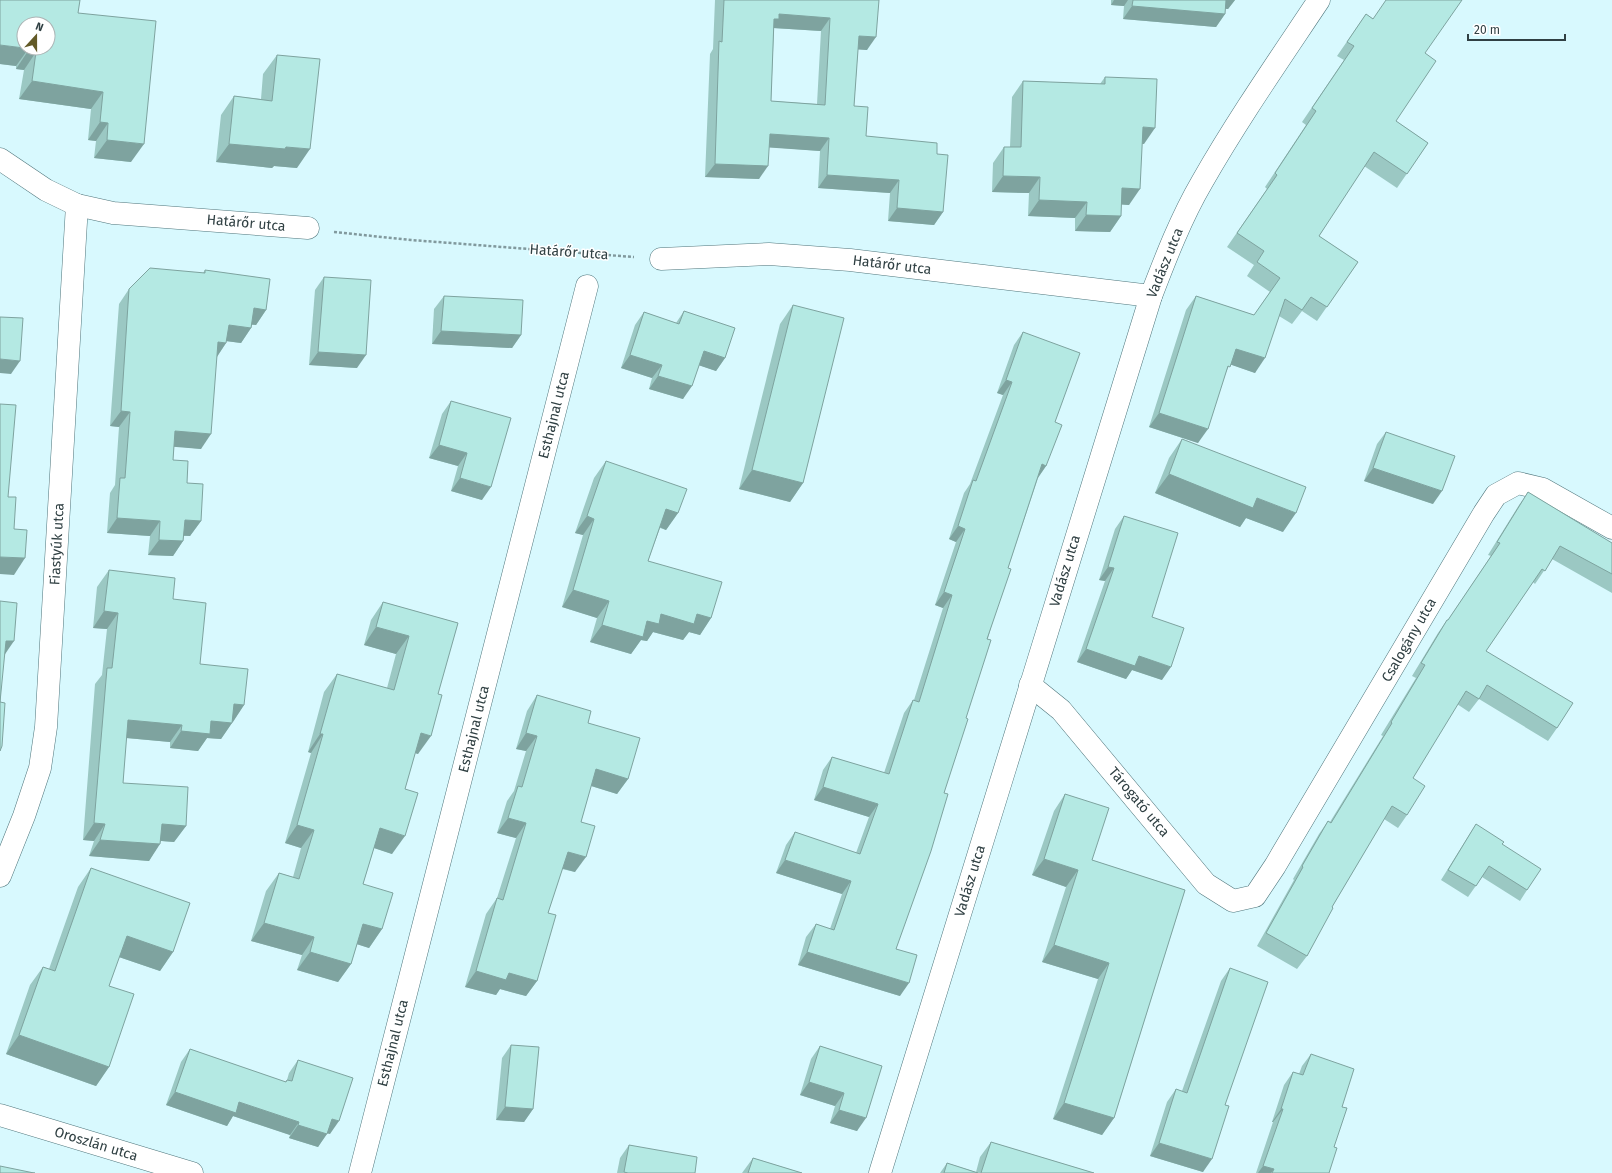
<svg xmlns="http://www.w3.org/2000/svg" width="1612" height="1173" font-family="'Fira Sans',sans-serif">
<rect width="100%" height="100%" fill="#d8f9fe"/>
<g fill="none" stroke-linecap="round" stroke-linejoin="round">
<g stroke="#50767c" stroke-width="23">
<g id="street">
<path d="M0 159 46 190 77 205 113 213 308 228"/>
<path d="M661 259 769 254 850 260 1151 296"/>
<path d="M1030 685 1061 710 1206 884 1233 901 1255 896 1275 866 1484 513 1496 495 1518 483 1543 489 1612 528"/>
<path d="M0 876 24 816 40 768 46 727 77 205"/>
<path d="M0 1115 192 1173"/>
<path d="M360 1173 587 286"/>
<path d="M880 1173 1151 296C1166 257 1181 218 1202 182 1238 119 1279 60 1319 0"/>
</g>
</g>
<path stroke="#81999d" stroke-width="2.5" stroke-dasharray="3 2" stroke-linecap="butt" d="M334 232 411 240 634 257"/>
<use href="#street" stroke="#fff" stroke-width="22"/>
</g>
<g fill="#9bc8c3" fill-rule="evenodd">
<path d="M715 0H879L867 50 858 49 854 106 866 136 937 154 943 212 934 225 888 221 890 193 818 188 820 151 769 147 759 179 705 177 710 54 713 49ZM774 28 821 31 817 104 771 101Z"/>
<path d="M1111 0H1235L1228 9H1225V14L1216 27 1123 19 1124 6 1111 5Z"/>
<path d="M78 13 131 162 94 158 96 141 88 140 91 109 19 99 24 70 16 69V66L0 64Z"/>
<path d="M1366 14 1425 53 1396 121 1428 143 1397 188 1364 166 1319 236 1358 262 1317 321 1302 311 1292 324 1279 316 1255 373 1230 364 1227 370 1198 443 1149 427 1186 310 1196 296 1254 315 1270 292 1247 276 1254 265 1227 247 1267 189 1265 187 1306 125 1302 122 1344 60 1337 56Z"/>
<path d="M277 55 297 168 274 166 272 168 216 162 221 115 234 96 261 99 263 74Z"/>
<path d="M1105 77 1144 144H1142L1129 205 1121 204V216L1110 232 1075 231V218L1028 216 1029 193 992 192 993 163 1004 147H1010L1012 97 1023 81 1100 84Z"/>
<path d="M205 270 266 310 256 325H252L251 328 241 343 226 341V343L217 357 201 449 174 446 173 460 187 483 201 521 190 536H184L183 541 173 556 148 555 150 536 107 533 110 493 115 485 119 427 110 426 119 304 129 289 203 273Z"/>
<path d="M324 277 357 368 309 365 315 290Z"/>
<path d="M444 296 521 335 512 348 432 344 434 309Z"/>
<path d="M793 305 803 483 790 502 739 489 780 324Z"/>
<path d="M684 311 725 358 716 371 699 365 683 399 649 389 652 378 621 368 635 325 644 312 676 323Z"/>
<path d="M1023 332 1055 422 1046 466 1038 478 1008 568 944 793 896 949 900 996 798 965 806 937 816 924 830 929 842 894 776 873 786 845 795 832 856 853 869 817 814 800 823 770 832 757 884 773 904 713 913 700H914L943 608 935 605 956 542 949 539 964 493 970 484 1003 395 997 393 1014 345Z"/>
<path d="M451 401 482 500 451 491 458 466 429 458 442 414Z"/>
<path d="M1386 432 1433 504 1364 481 1377 444Z"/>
<path d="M1182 439 1283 532 1246 518 1240 527 1155 493 1169 458Z"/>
<path d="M606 461 678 513 666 530 660 528 648 561 711 618 700 635 689 632 683 640 653 632 647 641 641 640 631 654 590 642 597 618 562 607 583 535 575 533 594 478Z"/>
<path d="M1528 492 1612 543V593L1552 559 1535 584 1533 582 1486 651 1557 728 1548 741 1479 699 1469 712 1457 704 1413 778 1407 815 1398 828 1384 819 1332 907 1307 956 1297 969 1257 946 1294 880 1293 879 1319 834 1328 821 1330 822 1383 736 1381 735 1416 678 1412 676 1438 633 1447 620H1448L1491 556 1488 555 1519 505Z"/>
<path d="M1124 516 1152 617 1162 680 1132 670 1126 679 1077 662 1105 581 1099 580 1115 529Z"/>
<path d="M109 570 173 599 200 664 244 705 221 739 207 738 198 751 170 748V742L126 738 123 783 186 826 174 842 161 841 149 861 89 856 94 841 83 840 95 684 102 675 107 629 93 628 97 587Z"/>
<path d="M383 602 458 623 418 754 415 753 405 789 392 854 374 848 363 884 382 929 369 948 357 944 351 964 338 982 297 970 302 955 251 941 266 891 279 873 293 877 301 848 285 843 311 753 308 752 324 692 337 674 387 688 396 654 364 645 371 620Z"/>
<path d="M537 695 588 723 628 779 617 794 591 786 581 822 575 872 562 869 548 913 537 981 526 996 500 989 496 995 465 987 486 914 497 898 516 838 497 833 507 801 514 791 526 751 516 749 527 711Z"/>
<path d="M1065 794 1092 860 1185 890 1114 1118 1102 1135 1053 1119 1098 979 1042 962 1066 887 1032 875 1054 811Z"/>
<path d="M1476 824 1502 844 1527 890 1520 901 1482 877 1468 897 1441 880 1469 835Z"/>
<path d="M91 868 173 952 160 971 119 957 109 986V1067L96 1086 6 1054 30 985 43 967 49 969 78 887Z"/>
<path d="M1230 968 1225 1105 1203 1172 1150 1156 1167 1102 1176 1089 1182 1091 1221 981Z"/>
<path d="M511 1045 533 1109 524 1122 496 1120 502 1058Z"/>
<path d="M820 1046 882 1066 857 1131 830 1123 835 1106 800 1095 811 1059Z"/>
<path d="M190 1049 285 1082 287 1080 289 1073 298 1060 330 1134 327 1133 318 1147 289 1138 290 1135 233 1116 227 1126 166 1105 181 1062Z"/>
<path d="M1311 1054 1342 1107 1329 1173H1256L1273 1122H1272L1284 1085 1293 1072 1299 1074 1302 1066Z"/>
<path d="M991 1142 1094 1173H940L947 1163 976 1172 980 1157Z"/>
<path d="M629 1145 695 1173H617L620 1158Z"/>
<path d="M753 1158 802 1173H742Z"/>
</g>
<g fill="#7ea39f">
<path d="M1114 0H1128L1124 6 1111 5Z"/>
<path d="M1223 0H1235L1228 9 1217 8Z"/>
<path d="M1132 6 1225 14 1216 27 1123 19Z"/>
<path d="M779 14 830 18 821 31 773 28 774 19Z"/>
<path d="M859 36 876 37 867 50 850 49Z"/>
<path d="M0 45 24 48H29L16 66 0 64Z"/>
<path d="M28 51 36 52 24 70 16 69Z"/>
<path d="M32 81 103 92 91 109 19 99Z"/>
<path d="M100 122 108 123 96 141 88 140Z"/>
<path d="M1143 127 1155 128 1144 144 1131 143Z"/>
<path d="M770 134 829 138 820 151 761 147Z"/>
<path d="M107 140 144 144 131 162 94 158Z"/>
<path d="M229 144 286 147 310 149 297 168 274 166 272 168 216 162Z"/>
<path d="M715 164 768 166 759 179 705 177Z"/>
<path d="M827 175 899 180 890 193 818 188Z"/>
<path d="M1003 176 1040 177 1029 193 992 192Z"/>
<path d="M1122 188 1140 189 1129 205 1111 204Z"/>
<path d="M1039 200 1087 202 1075 218 1028 216Z"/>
<path d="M897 208 943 212 934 225 888 221Z"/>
<path d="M1086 215 1121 216 1110 232 1075 231Z"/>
<path d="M254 308 266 310 256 325 243 323Z"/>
<path d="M229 325 251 328 241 343 218 340Z"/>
<path d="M441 331 521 335 512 348 432 344Z"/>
<path d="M218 342 226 343 216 358Z"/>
<path d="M1236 349 1265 358 1255 373 1226 363Z"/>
<path d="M704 351 725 358 716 371 695 364Z"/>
<path d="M318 352 366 355 357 368 309 365Z"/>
<path d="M630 355 662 365 652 378 621 368Z"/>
<path d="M0 359 20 361 11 374 0 373Z"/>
<path d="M658 376 692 386 683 399 649 389Z"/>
<path d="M1006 380 1012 382 1003 395 997 393Z"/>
<path d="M121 411 130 412 119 427 110 426Z"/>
<path d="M1159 413 1208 429 1198 443 1149 427Z"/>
<path d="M175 431 211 434 201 449 164 446Z"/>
<path d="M439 445 467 453 458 466 429 458Z"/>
<path d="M1042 464 1046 466 1037 479Z"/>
<path d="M1373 468 1442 491 1433 504 1364 481Z"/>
<path d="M752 470 803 483 790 502 739 489Z"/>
<path d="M1169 474 1257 498 1296 513 1283 532 1246 518 1240 527 1155 493Z"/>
<path d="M460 478 491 487 482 500 451 491Z"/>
<path d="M666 509 678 513 666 530 655 525Z"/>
<path d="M587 516 594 519 583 535 575 533Z"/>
<path d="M117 518 160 521 150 536 107 533Z"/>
<path d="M185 520 201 521 190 536 174 535Z"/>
<path d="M958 526 965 529 956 542 949 539Z"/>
<path d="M159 540 183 541 173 556 148 555Z"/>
<path d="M0 557 25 558 14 575 0 574Z"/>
<path d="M1108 567 1114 568 1105 581 1099 580Z"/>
<path d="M573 590 609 601 597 618 562 607Z"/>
<path d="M944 592 952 595 943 608 935 605Z"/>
<path d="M104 611 118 613 107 629 93 628Z"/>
<path d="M661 614H697L711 618 700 635 689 632 683 640 653 632 647 641 641 640 631 654 590 642 602 625 647 621Z"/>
<path d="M376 627 409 636 396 654 364 645Z"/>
<path d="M6 641H14L1 660Z"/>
<path d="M1086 649 1139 656 1171 667 1162 680 1132 670 1126 679 1077 662Z"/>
<path d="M234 704 244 705 233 722 222 721Z"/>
<path d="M128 720 182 725 170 742 116 737Z"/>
<path d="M211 721 232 723 221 739 207 738 198 751 170 748 181 731Z"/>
<path d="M421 733 431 736 418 754 409 751Z"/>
<path d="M526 733 537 736 526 751 516 749Z"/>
<path d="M320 734H323L311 753 308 752Z"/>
<path d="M596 769 628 779 617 794 585 784Z"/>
<path d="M823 787 878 804 869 817 814 800Z"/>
<path d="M508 818 526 823 516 838 497 833Z"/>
<path d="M94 823 105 824 94 841 83 840Z"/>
<path d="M162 824 186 826 174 842 150 840Z"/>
<path d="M297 825 314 830 301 848 285 843Z"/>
<path d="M380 828 405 836 392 854 368 846Z"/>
<path d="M100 840 160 844 149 861 89 856Z"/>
<path d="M568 852 586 857 575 872 557 867Z"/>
<path d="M1044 859 1078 870 1066 887 1032 875Z"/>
<path d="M785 860 851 881 842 894 776 873Z"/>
<path d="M264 923 314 937 302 955 251 941Z"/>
<path d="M363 924 382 929 369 948 350 942Z"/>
<path d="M127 936 173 952 160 971 113 955Z"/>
<path d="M1054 945 1109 963 1098 979 1042 962Z"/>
<path d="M310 952 351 964 338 982 297 970Z"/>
<path d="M807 952 909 983 900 996 798 965Z"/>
<path d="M476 971 509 973 537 981 526 996 500 989 496 995 465 987Z"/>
<path d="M19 1035 109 1067 96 1086 6 1054Z"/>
<path d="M809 1082 844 1093 835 1106 800 1095Z"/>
<path d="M175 1092 239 1102 299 1122 290 1135 233 1116 227 1126 166 1105Z"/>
<path d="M1064 1103 1114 1118 1102 1135 1053 1119Z"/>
<path d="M505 1107 533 1109 524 1122 496 1120Z"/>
<path d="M1281 1109H1283L1273 1122H1272Z"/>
<path d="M839 1110 866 1118 857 1131 830 1123Z"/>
<path d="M332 1119 339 1121 330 1134 323 1132Z"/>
<path d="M298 1125 327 1134 318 1147 289 1138Z"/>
<path d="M1159 1143 1212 1159 1203 1172 1150 1156Z"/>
<path d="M1263 1166 1274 1169 1271 1173H1258Z"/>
</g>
<g fill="#b4e9e3" stroke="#7ea39f" fill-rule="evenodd">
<path d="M0 0H80L78 13 156 21 144 144 107 140 108 123 100 122 103 92 32 81 36 52 28 51 29 48H27H48V24H24V48L0 45Z"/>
<path d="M724 0H879L876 37 859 36 854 106 868 107 866 136 937 143V154L948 155 943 212 897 208 899 180 827 175 829 138 770 134 768 166 715 164 719 41 722 42ZM779 14 830 18 825 105 771 101 774 19H779Z"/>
<path d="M1133 0H1226L1225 14 1132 6Z"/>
<path d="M1386 0H1462L1425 53 1436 61 1396 121 1428 143 1407 174 1374 152 1319 236 1358 262 1327 307 1311 297 1302 310 1285 299 1265 358 1236 349 1230 367 1228 366 1208 429 1159 413 1196 296 1254 315 1280 278 1257 262 1264 251 1237 233 1277 175 1275 173 1316 111 1312 108 1354 46 1347 42 1366 14 1373 19Z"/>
<path d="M277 55 320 59 310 149 286 147 285 149 229 144 234 96 272 101Z"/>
<path d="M1105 77 1157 79 1155 128 1143 127 1140 189 1122 188 1121 216 1086 215 1087 202 1039 200 1040 177 1003 176 1004 147H1021L1023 81 1105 84Z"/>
<path d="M150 268 205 273V270L270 279 266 310 254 308 251 328 229 325 226 343 218 342 211 434 175 431 173 460 188 461 187 483 203 484 201 521 185 520 183 541 159 540 160 521 117 518 120 478H125L130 412 121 411 129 289Z"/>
<path d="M324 277 371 280 366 355 318 352Z"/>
<path d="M444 296 523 300 521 335 441 331Z"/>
<path d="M793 305 844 318 803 483 752 470Z"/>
<path d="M684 311 735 328 725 358 704 351 692 386 658 376 662 365 630 355 644 312 679 324Z"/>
<path d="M0 317 23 318 20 361 0 359Z"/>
<path d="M1023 332 1080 353 1055 422 1062 425 1046 466 1042 464 1008 568 1011 569 987 639 991 640 966 718 968 719 944 793 948 794 931 851 896 949 917 955 909 983 807 952 816 924 834 930 851 881 785 860 795 832 860 854 878 804 823 787 832 757 889 774 913 700 919 702 952 595 944 592 965 529 958 526 973 480 976 481 1012 382 1006 380Z"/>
<path d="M451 401 511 418 491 487 460 478 467 453 439 445Z"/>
<path d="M0 404 16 405 8 497H16L14 529 27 530 25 558 0 557Z"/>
<path d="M1386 432 1455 456 1442 491 1373 468Z"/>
<path d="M1182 439 1306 487 1296 513 1257 498 1253 508 1169 474Z"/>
<path d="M606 461 687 489 678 513 666 509 648 561 722 582 711 618 697 614 694 624 661 614 659 624 647 621 643 637 602 625 609 601 573 590 594 519 587 516Z"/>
<path d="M1528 492 1612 543V574L1560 546 1545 571 1542 569 1486 651 1573 703 1557 728 1487 685 1479 699 1466 691 1413 778 1425 786 1407 815 1392 806 1332 907 1333 908 1307 956 1266 933 1303 867 1302 866 1328 821 1331 823 1392 723 1391 722 1425 665 1421 663 1447 620H1448L1500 543 1497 542Z"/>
<path d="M1124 516 1178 533 1152 617 1184 628 1171 667 1139 656 1135 666 1086 649 1114 568 1108 567Z"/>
<path d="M109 570 175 578 173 599 206 603 200 664 248 669 244 705 234 704 232 723 211 721 210 734 181 731 182 725 128 720 123 783 188 787 186 826 162 824 160 844 100 840 105 824 94 823 107 668H112L118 613 104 611Z"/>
<path d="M0 601 17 603 14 641H6L0 702 5 703 2 746 0 751Z"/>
<path d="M383 602 458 623 438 694 442 695 431 736 421 733 405 789 418 793 405 836 380 828 363 884 393 893 382 929 363 924 351 964 310 952 314 937 264 923 279 873 299 879 314 830 297 825 323 734H320L337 674 394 690 409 636 376 627Z"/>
<path d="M537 695 591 711 588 723 640 738 628 779 596 769 581 822 595 826 586 857 568 852 548 913 556 915 537 981 509 973 506 980 476 971 497 898 503 900 526 823 508 818 518 786 522 787 537 736 526 733Z"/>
<path d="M1065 794 1109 808 1092 860 1185 890 1114 1118 1064 1103 1109 963 1054 945 1078 870 1044 859Z"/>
<path d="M1476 824 1504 842 1502 844 1541 869 1527 890 1489 866 1476 886 1448 870Z"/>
<path d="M91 868 190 903 173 952 127 936 109 986 134 994 109 1067 19 1035 43 967 55 971Z"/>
<path d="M1230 968 1268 982 1225 1105 1229 1106 1212 1159 1159 1143 1176 1089 1187 1093Z"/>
<path d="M511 1045 539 1047 533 1109 505 1107Z"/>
<path d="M820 1046 882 1066 866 1118 839 1110 844 1093 809 1082Z"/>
<path d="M190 1049 286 1082 287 1080 292 1081 298 1060 353 1078 339 1121 332 1119 327 1134 298 1125 299 1122 239 1102 236 1113 175 1092Z"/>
<path d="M1311 1054 1354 1069 1342 1107 1347 1108 1334 1147 1337 1148 1329 1173H1272L1274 1169 1263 1166 1283 1109H1281L1293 1072 1303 1075Z"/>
<path d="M991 1142 1094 1173H981Z"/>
<path d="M629 1145 697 1157 695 1173H628L624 1172Z"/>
<path d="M753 1158 802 1173H748Z"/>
<path d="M947 1163 978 1173H944Z"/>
<path d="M0 1166 34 1173H35H0Z"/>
</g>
<g text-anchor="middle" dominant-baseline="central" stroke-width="3" stroke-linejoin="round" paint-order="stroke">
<g font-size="14" fill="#304043" stroke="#fff">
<text transform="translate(246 223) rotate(5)">Határőr utca</text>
<text transform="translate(569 252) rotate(4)">Határőr utca</text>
<text transform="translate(1165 263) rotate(-68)">Vadász utca</text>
<text transform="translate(892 265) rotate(7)">Határőr utca</text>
<text transform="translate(554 415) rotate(-76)">Esthajnal utca</text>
<text transform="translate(57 544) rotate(-87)">Fiastyúk utca</text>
<text transform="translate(1065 571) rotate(-73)">Vadász utca</text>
<text transform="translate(1409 640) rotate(-60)">Csalogány utca</text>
<text transform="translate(474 729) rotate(-76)">Esthajnal utca</text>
<text transform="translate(1139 802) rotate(50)">Tárogató utca</text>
<text transform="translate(970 881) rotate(-73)">Vadász utca</text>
<text transform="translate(393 1043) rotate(-76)">Esthajnal utca</text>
<text transform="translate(96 1144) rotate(17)">Oroszlán utca</text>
</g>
</g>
<g transform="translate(36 36) rotate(21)"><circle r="19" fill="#ffffff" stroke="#acb3b4"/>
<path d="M0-3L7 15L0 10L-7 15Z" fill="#635a27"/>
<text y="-6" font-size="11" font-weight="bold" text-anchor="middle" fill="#304043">N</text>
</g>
<path d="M1468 34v6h97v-6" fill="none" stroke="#304043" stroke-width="2"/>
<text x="1474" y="34" font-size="12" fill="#304043" stroke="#ffffff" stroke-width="3" paint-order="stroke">20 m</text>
</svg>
